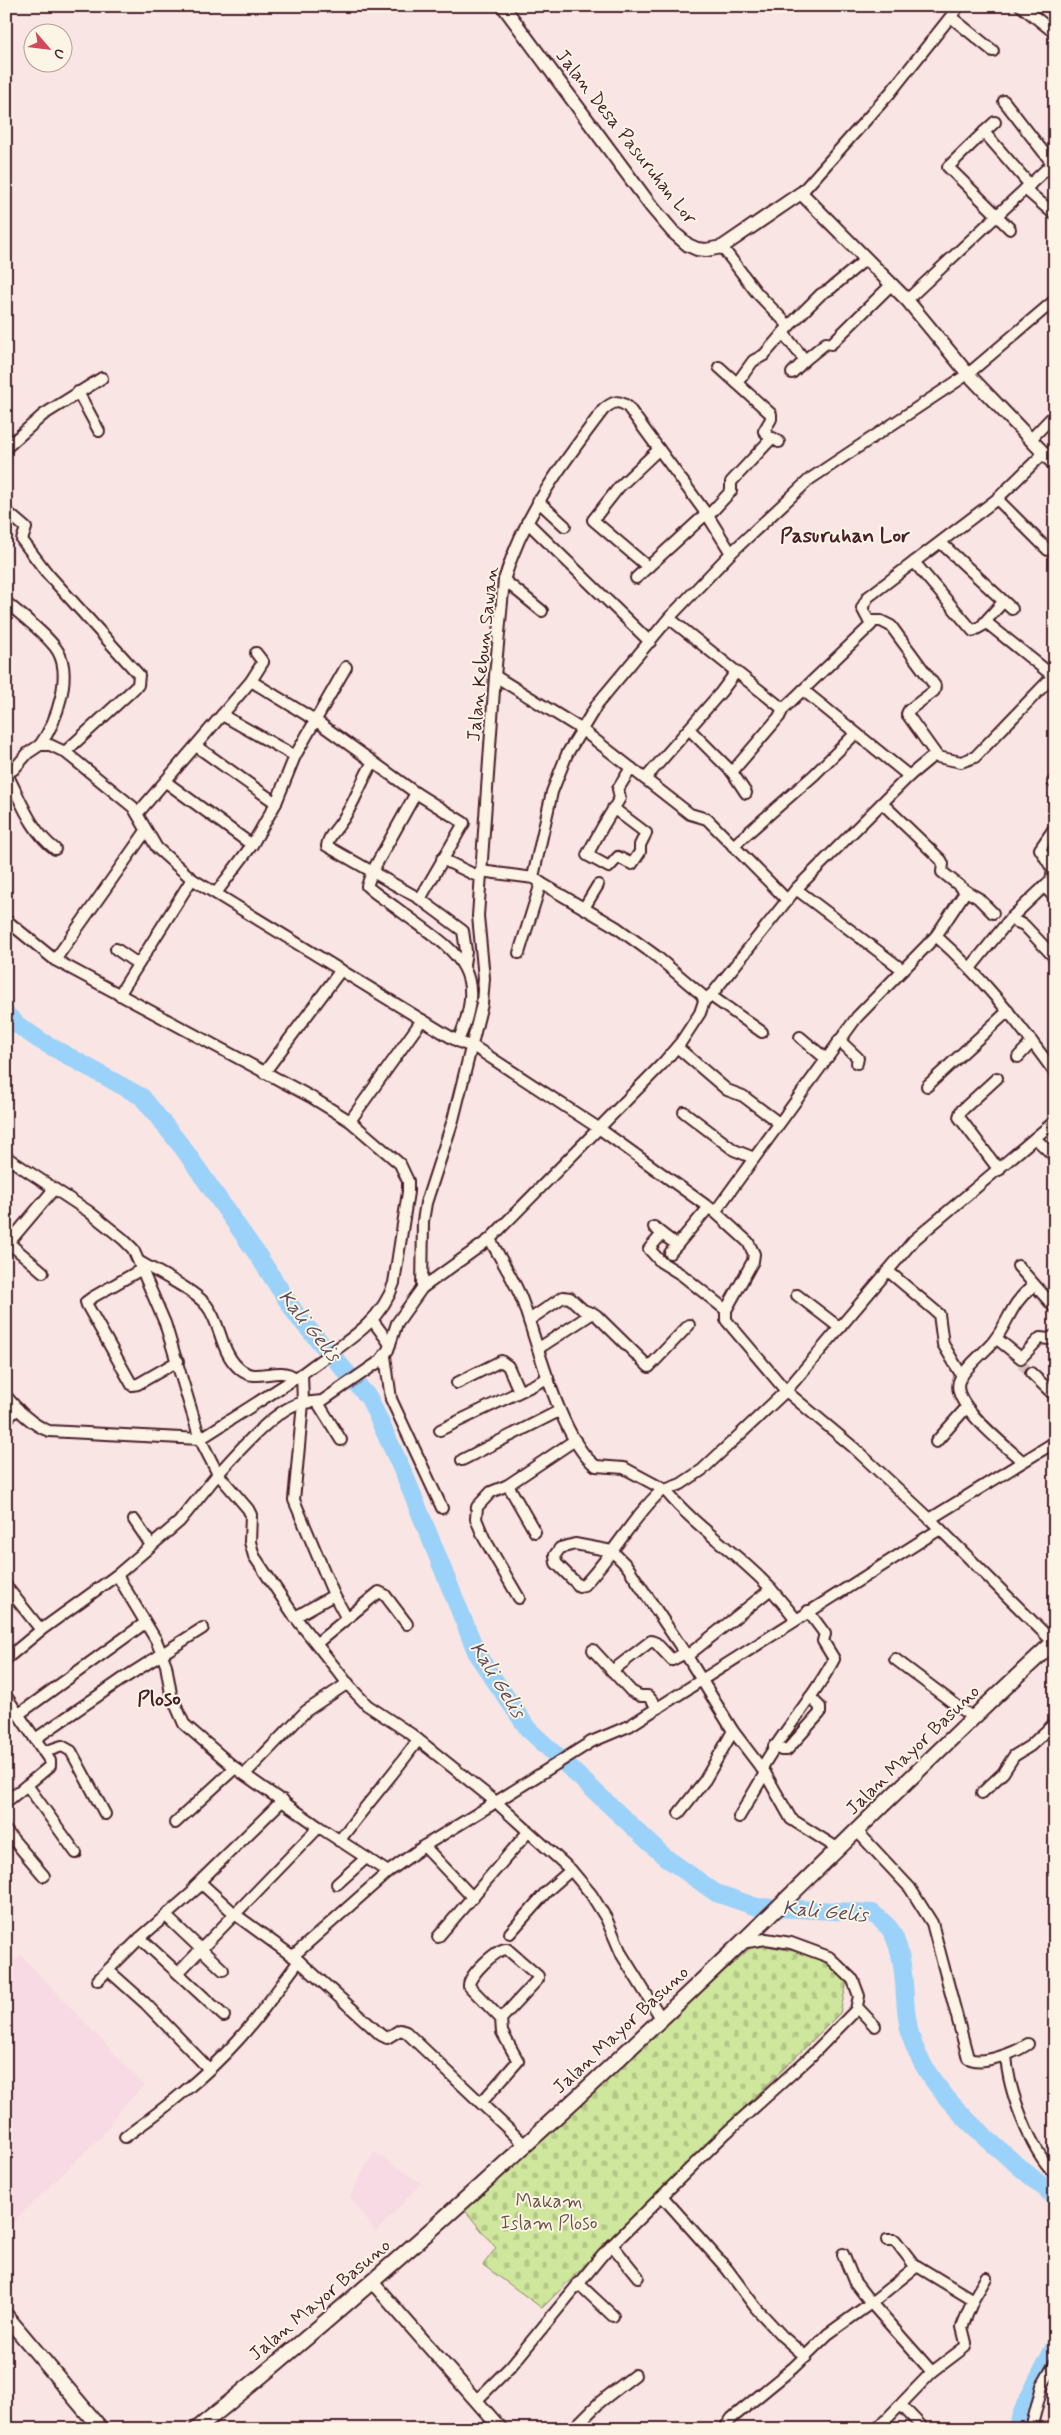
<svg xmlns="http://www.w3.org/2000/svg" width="1061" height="2435" font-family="Mynerve,sans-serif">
<defs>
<pattern id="cemetery-stones" width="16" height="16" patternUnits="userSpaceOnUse" patternTransform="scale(1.25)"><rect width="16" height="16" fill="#cfe79c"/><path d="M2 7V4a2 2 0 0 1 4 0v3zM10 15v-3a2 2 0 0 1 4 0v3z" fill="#b3c687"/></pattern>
</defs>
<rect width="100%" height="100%" fill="#f9e5e4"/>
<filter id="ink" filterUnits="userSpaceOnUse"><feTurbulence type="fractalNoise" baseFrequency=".02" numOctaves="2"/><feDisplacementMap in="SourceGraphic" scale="10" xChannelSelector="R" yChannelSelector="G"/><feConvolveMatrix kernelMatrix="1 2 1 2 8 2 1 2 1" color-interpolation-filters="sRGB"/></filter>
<g filter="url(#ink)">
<g fill="#f7dae3">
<path d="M21 1955 144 2085 112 2119 108 2129 6 2229V1968Z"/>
<path d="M374 2152 421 2183 376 2232 350 2196Z"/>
</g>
<path fill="url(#cemetery-stones)" stroke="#8c8364" d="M755 1944 821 1956 848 1977 840 2013 542 2308 483 2265 496 2248 463 2208 589 2091Z"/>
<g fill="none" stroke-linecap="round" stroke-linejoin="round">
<g stroke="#9ad2f9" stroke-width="18">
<path d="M6 1014 19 1026 41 1041 142 1097 183 1148 257 1254 298 1317 369 1398 405 1476 478 1656 528 1729 665 1857 716 1893 757 1907 873 1913C879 1919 888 1925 892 1932 909 1965 901 2004 911 2037 930 2100 1007 2155 1055 2197"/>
<path d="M1016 2429 1025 2405 1055 2346"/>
</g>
<path stroke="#d6bdbf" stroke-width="10" stroke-dasharray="10 5" stroke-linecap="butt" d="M1021 1364 1031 1373"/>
<g stroke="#4a1f2b" stroke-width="14">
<g id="minor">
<path d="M1021 6 1055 33"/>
<path d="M951 17 993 51"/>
<path d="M1004 101 1052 163"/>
<path d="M995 122 984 132 1030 185"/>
<path d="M984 132 948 167 997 215"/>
<path d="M1025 189 1055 215"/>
<path d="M801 193 890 93 959 6"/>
<path d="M997 216 1010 229"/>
<path d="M722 247 757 293 789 326 764 355 753 361 737 383"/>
<path d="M907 300 1055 161"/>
<path d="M789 326 821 294 830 289 866 259"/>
<path d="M783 333 805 360 826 343 831 344 891 285"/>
<path d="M719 367 771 414V419L764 431 771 439 773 438 779 442"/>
<path d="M792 373 805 360"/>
<path d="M78 392 99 431"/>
<path d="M1031 439 1055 414"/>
<path d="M6 448 43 415 102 378"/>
<path d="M1043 454 997 499 868 597 862 608 871 625 783 709 669 618 731 553 810 479 968 374 1055 300"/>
<path d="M997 499 1048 550"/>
<path d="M538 501 565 526"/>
<path d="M6 511 26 528 22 540 47 573 139 675 138 685 65 752"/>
<path d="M708 516 731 491V482L771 439"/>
<path d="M527 522 650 642"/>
<path d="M941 543 1012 609"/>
<path d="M914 562 973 631 987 623 1053 676"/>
<path d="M648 567 593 520 619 487 659 449"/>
<path d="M636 578 706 514"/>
<path d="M504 580 542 611"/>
<path d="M6 602C22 616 42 630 55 647 75 672 56 723 40 745"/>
<path d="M870 621H881L891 626 935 686 934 691 909 710 907 714 937 756"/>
<path d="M984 623 1003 602"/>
<path d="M495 676 581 729 690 814 707 819 786 899"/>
<path d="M251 681 315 720 416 793 464 823 420 899 327 846C328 837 334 832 339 825 354 806 360 783 373 762"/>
<path d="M803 690 909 776"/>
<path d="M222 715 295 756"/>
<path d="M689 729 732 772 779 717 783 709"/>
<path d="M196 746 276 803"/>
<path d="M732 772 746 793"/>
<path d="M6 774 14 769 28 753 40 745H50L65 752 133 807 157 848 192 879 422 1020C433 1026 463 1047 473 1046L600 1129 715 1212 748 1242 754 1254 753 1261 726 1310V1320L786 1391 853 1447 930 1519 1053 1642"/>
<path d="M7 774C21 801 31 831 55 849"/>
<path d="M645 779 721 692 736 672"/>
<path d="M166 782 252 845"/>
<path d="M1053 782 1055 783"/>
<path d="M416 793 372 872 367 886C375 894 386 900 395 907 450 949 492 964 458 1041"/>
<path d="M882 803 941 860 943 864 942 872 966 891 936 936"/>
<path d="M613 808 646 833 640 845V852L632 864 618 857 609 867 587 855C597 836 608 817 620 798L618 789 631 768"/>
<path d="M138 813 251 681 263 662 256 653"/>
<path d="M733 846 814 775 855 734"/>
<path d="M442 859 475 875 480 874"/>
<path d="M480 871 534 878"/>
<path d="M1044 886 1055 898"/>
<path d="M796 889 903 970"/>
<path d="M966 891 978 898 993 913"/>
<path d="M216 893 252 845 276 803 295 756 346 667"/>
<path d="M420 899 463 931 466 951 464 965"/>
<path d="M584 908 598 885"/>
<path d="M1010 919 1024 925 1055 958"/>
<path d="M6 920 55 960 311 1097 350 1121 400 1164 408 1181V1192L394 1283C380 1327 336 1347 302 1374L303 1403C279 1404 234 1456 218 1474L248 1509 251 1515 250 1542 254 1556 295 1617 352 1689 367 1705 411 1734 496 1802 424 1846 388 1872 319 1827 235 1768 184 1724 171 1694 166 1665 156 1640 117 1575"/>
<path d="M116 949 138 964"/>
<path d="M519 953 541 883"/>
<path d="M55 960 146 831"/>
<path d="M971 967 1010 919 1051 880 1053 870 1040 849 1055 827"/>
<path d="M119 995 192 879"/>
<path d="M711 996 762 1032"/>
<path d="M704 1001 713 993 796 889 909 776 933 756 961 762 975 757 1055 674"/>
<path d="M800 1037 826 1059"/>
<path d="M839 1040 858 1058 857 1063"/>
<path d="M677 1047 727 1090 743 1096 779 1123"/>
<path d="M1018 1057 1032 1042"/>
<path d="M264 1073 341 970"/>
<path d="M997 1078 961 1111 959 1117 999 1170"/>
<path d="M927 1086 1008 1011"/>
<path d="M684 1112 734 1150 754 1158"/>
<path d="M350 1121 422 1020"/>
<path d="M1035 1138 1055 1157"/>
<path d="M6 1157 88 1211 123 1239 133 1249 165 1323 200 1439 218 1474 179 1522 117 1575 41 1630 6 1659"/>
<path d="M709 1207 677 1245 662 1234 649 1249 661 1262 682 1275 726 1310"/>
<path d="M715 1212 857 1017 936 936C982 977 1019 1023 1055 1073"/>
<path d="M654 1227 662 1234"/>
<path d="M490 1239C500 1259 514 1279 522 1300 537 1341 561 1441 596 1466L624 1468 665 1490 681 1484 702 1470 786 1391 914 1240 1055 1121"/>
<path d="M9 1243 43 1272"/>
<path d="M6 1246 54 1189"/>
<path d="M670 1253 677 1245"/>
<path d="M140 1262C157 1272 196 1291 207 1306 222 1325 220 1354 241 1370 257 1383 279 1365 295 1378"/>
<path d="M1018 1266 1055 1308"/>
<path d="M142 1269 93 1297 86 1302 87 1305 132 1385 138 1384 178 1361"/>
<path d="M888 1271 939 1314 943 1344 962 1376"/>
<path d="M422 1288 423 1221 426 1203 453 1120 482 1004 484 978 478 916 495 676 504 580C524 514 562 464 603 410 612 402 618 399 628 407L708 516 731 553"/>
<path d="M797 1295 840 1328"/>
<path d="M529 1320 563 1297 570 1298 583 1310 596 1315 649 1367 689 1325"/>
<path d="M373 1321 390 1344"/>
<path d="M996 1338 1021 1358 1040 1338 1049 1339 1055 1335"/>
<path d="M539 1348 593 1313"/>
<path d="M385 1356 391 1399 442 1508"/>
<path d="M1031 1373 1055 1396"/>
<path d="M457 1383 501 1361 508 1366 519 1391"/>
<path d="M6 1396C18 1410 32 1425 49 1431L200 1439 302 1374"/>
<path d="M318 1403 341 1440"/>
<path d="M6 1419 18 1409"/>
<path d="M440 1430 548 1378"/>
<path d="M936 1442 966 1408"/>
<path d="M462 1460 559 1411"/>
<path d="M1022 1461C1006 1446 947 1401 960 1379 967 1365 983 1354 993 1342 1010 1321 1009 1305 1033 1286"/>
<path d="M508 1485 535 1532"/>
<path d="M662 1490C632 1518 613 1555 584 1585L579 1586 556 1563 555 1555 560 1548 575 1544 612 1551 627 1566 687 1656 733 1731 765 1773 791 1819 837 1848"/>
<path d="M665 1490C696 1528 738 1553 771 1589"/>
<path d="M930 1519 1055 1442"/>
<path d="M134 1520 151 1545"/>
<path d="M6 1586 41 1630"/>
<path d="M334 1595 346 1617"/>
<path d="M519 1598 484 1538 476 1519 477 1507 491 1492 508 1485 575 1440"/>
<path d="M295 1617 334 1595 294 1500 303 1403 322 1401 380 1361 388 1350 397 1323 422 1288 490 1239 664 1062 681 1042 700 1013 704 1001 702 995 656 956 616 927 541 883 533 877 552 792 567 754 598 703 669 618"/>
<path d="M317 1643 379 1592 385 1595 407 1624"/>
<path d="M593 1650 631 1691 640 1696H648L658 1708"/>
<path d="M687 1656 771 1589 796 1619"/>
<path d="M895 1659 973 1718"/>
<path d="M612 1671 651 1641 656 1643 672 1660 685 1653"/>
<path d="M6 1696 44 1752 62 1746 71 1751 105 1814"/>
<path d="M19 1714 145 1623"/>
<path d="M35 1739 121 1680 203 1628"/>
<path d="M774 1746 781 1750H787L820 1713V1707L810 1697"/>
<path d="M44 1752 50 1761V1766L27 1785 76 1853"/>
<path d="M762 1768C783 1730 814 1698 834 1659L823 1641 825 1634 808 1611"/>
<path d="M245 1774 306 1711 348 1683"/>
<path d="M982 1793 1003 1773 1014 1756 1030 1746 1055 1723"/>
<path d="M6 1802 27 1785"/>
<path d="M679 1813 705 1780 733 1731"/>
<path d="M739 1817 765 1773"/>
<path d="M175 1823 235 1768"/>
<path d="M856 1830 910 1888 932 1923 968 2058C982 2066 1016 2052 1028 2044"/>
<path d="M6 1831 44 1876"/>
<path d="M339 1841C365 1806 393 1775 418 1740"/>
<path d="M424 1846 473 1898"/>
<path d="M337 1884 366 1858"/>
<path d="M194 1887 283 1800"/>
<path d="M166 1916 223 1970"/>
<path d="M510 1933 547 1891 571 1870"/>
<path d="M438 1937 528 1832"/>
<path d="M140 1938 224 2016"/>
<path d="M293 1956 388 1872"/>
<path d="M108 1970 145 2003 209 2069"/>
<path d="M178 1973 319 1827"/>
<path d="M98 1980 140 1938 202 1884 236 1915 299 1961 381 2035 387 2038 400 2030 406 2032 524 2144"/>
<path d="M857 2007 875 2026"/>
<path d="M661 2018 622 1955 606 1918 591 1894 571 1870 496 1802 591 1742 629 1726 940 1529"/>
<path d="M1006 2055C1008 2090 1030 2149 1055 2174"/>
<path d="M481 2103 518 2061 502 2032 501 2019 538 1979V1976L507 1949C497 1948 468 1976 469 1986L501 2019"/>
<path d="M125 2137C165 2108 205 2077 238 2040 261 2015 279 1987 299 1961"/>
<path d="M662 2196 727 2269 756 2308 782 2336 806 2357"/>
<path d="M887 2240H895L915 2266"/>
<path d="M612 2245 638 2277"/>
<path d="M843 2254 854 2281 871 2303 917 2266 973 2300 962 2327 966 2343 965 2347 932 2372 877 2429"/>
<path d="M578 2283 613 2316"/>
<path d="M973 2300 986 2278"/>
<path d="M476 2401 511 2366 603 2254 726 2133 809 2058 856 2010 859 1996 853 1980 829 1957 791 1943 766 1939 741 1943"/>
<path d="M901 2405 924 2429"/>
<path d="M573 2429 600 2402 635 2375"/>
<path d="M724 2429 732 2418 793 2368 828 2334 871 2303 932 2372"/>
<path d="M1031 2429 1042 2386 1055 2363"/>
</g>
</g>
<g stroke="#4a1f2b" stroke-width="16">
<g id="tertiary">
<path d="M503 6 651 206 673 232 688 245 697 249 706 250 722 247 801 193 907 300 968 374 1055 465"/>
<path d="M372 2282 501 2429"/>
</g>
</g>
<g stroke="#4a1f2b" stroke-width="18">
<g id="secondary">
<path d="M6 2316 101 2429"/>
<path d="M197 2429C385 2276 564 2113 739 1945 844 1844 947 1740 1055 1641"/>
</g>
</g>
<use href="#minor" stroke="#fcf5e5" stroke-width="10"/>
<use href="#tertiary" stroke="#fcf5e5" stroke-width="12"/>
<use href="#secondary" stroke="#fcf5e5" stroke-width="14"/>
</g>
</g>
<g text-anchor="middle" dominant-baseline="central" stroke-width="4" stroke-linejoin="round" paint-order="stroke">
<g font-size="19" fill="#4a1f2b" stroke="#fcf5e5">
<text transform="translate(626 137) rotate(52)">Jalan Desa Pasuruhan Lor</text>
<text transform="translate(483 654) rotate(-84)">Jalan Kebun Sawan</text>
<text transform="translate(913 1750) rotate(-44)">Jalan Mayor Basuno</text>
<text transform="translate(621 2030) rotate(-43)">Jalan Mayor Basuno</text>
<text transform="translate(320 2300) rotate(-40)">Jalan Mayor Basuno</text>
</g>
<g font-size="19" fill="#6b5147" stroke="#fcf5e5">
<text x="549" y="2201">Makam<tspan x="549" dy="22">Islam Ploso</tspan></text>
</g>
<g font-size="20" font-style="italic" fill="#5e4c5e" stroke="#fcf5e5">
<text transform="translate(309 1326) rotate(51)">Kali Gelis</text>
<text transform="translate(497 1680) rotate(58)">Kali Gelis</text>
<text transform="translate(825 1912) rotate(5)">Kali Gelis</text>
</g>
<g font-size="21" font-weight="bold" fill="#4a1f2b" stroke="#fcf5e5">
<text x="845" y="536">Pasuruhan Lor</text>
<text x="159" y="1699">Ploso</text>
</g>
</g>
<rect width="1061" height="2435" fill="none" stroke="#fcf5e5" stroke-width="25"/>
<rect x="12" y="12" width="1036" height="2410" fill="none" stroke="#4a1f2b" stroke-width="2" filter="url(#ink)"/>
<g transform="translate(48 48) rotate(118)"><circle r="24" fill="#fcf5e5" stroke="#b59f9b"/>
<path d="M0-4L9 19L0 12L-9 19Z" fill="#d1495b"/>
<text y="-8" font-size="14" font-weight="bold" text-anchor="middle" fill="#4a1f2b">U</text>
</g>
</svg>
